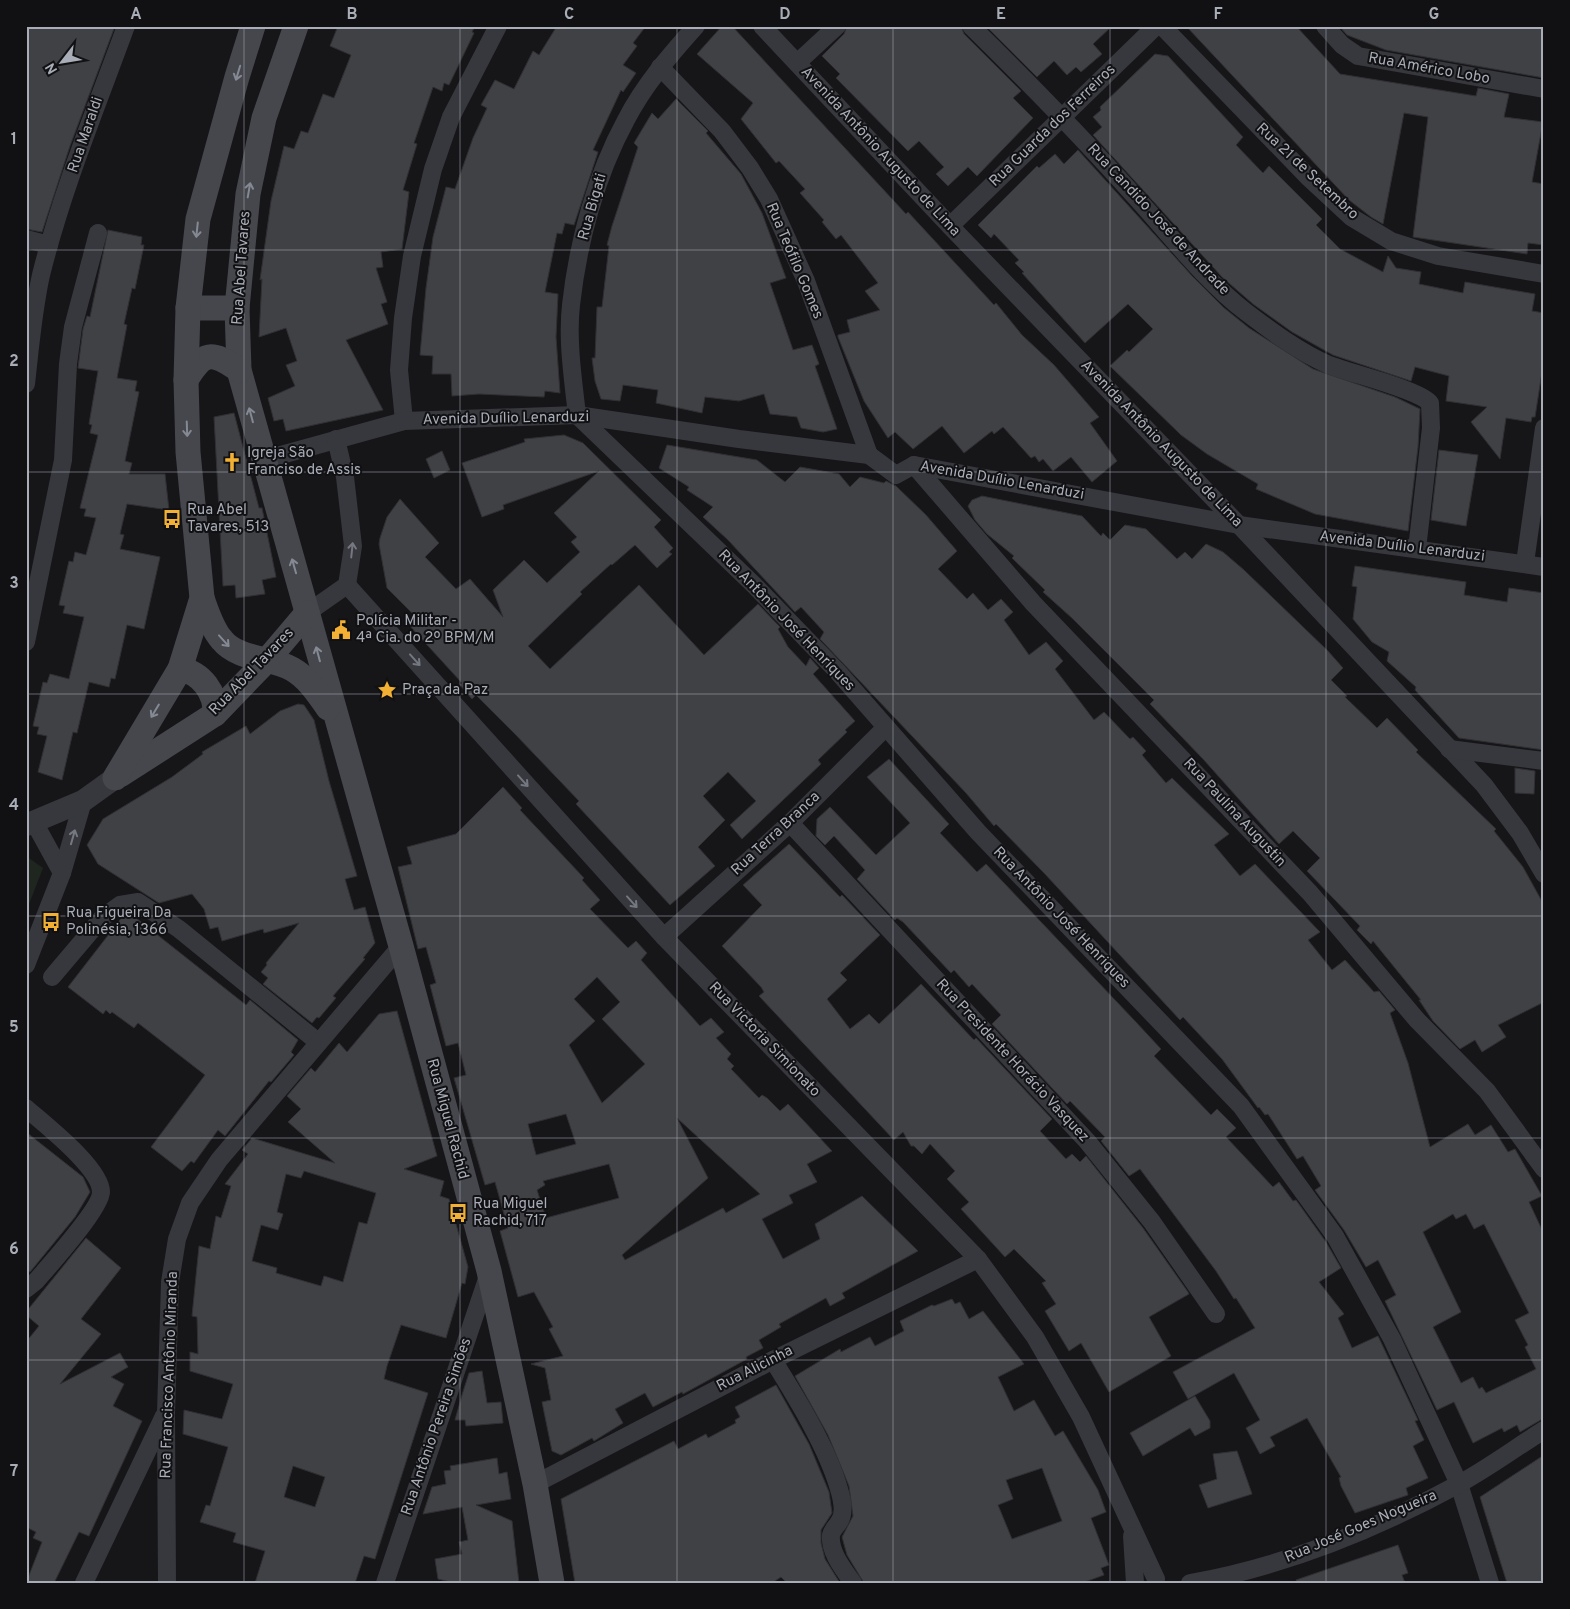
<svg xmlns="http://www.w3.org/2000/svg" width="1570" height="1609" font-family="Overpass,sans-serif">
<rect width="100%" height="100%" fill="#161618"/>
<path fill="#1e261f" d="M26 856 43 868 26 912Z"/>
<g fill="#404145" stroke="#303034" fill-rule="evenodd">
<path d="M26 26H115L70 146 42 232 26 229Z"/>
<path d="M338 26H475L472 32 474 33 449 85 444 83 442 91 433 87 414 143 417 144 403 190 409 192 402 249 381 252 383 267 376 268 387 302 381 304 388 324 346 340 383 410 286 431 283 419 274 421 268 398 295 386 286 365 297 361 286 328 259 337 262 279 260 280 271 201 284 146 294 149 301 131 308 133 323 94 334 98 351 55 330 46Z"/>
<path d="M557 26H646L633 43 637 46 623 65 636 73 623 92 621 90 593 150 598 152 574 225 565 223 562 234 557 233 545 292 558 294 556 337 560 393 545 391 544 397 479 394 452 396 451 374H432L433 356 420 355 426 288 433 237 446 187 455 189 473 138 487 108 481 105 495 80 514 89 533 51 539 55Z"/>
<path d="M722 26H732L906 214 908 212 994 305 996 303 1022 335 1054 365 1099 417 1090 423 1117 461 1092 482 1071 457 1053 471 1043 459 1039 462 1035 456 1031 458 1003 427 994 434 992 431 964 453 942 426 913 449 895 432 888 438 864 401 838 337V335L850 332 847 320 880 310 865 291 878 283 841 235 836 239 822 222 824 220 800 193 805 189 779 161 776 163 741 119 753 103 697 54Z"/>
<path d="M847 26H961L964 34 1021 91 1013 98 1033 118 977 176 968 167 948 186 936 174 944 167 919 141 908 151 904 147 836 78 840 74 822 56 844 34Z"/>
<path d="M986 26H1112L1093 44 1102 54 1081 72 1076 67 1067 75 1054 61 1037 77Z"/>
<path d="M1186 26H1296L1340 74 1476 96 1478 88 1509 94 1504 117 1543 122 1532 182 1544 184V245L1528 243 1527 254 1413 237 1428 117 1404 113 1383 224 1371 217 1349 200Z"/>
<path d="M1339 26H1544V78L1386 50 1347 35Z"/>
<path d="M1155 54 1168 56 1243 137 1236 145 1263 173 1269 166 1322 219 1316 225 1340 249 1383 272 1388 256 1396 268 1421 272 1419 284 1463 293 1465 282 1535 294 1532 311 1544 313V359L1535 417H1532L1531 422 1506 418 1500 459 1471 422 1487 407 1446 401 1449 376 1415 367 1411 381 1333 355 1292 332 1253 304 1222 277 1093 135 1102 127 1093 117 1101 110 1100 107Z"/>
<path d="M676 99 708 131 706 133 741 174 762 213 786 278 770 283 793 350 812 345 819 364 815 366 837 429 823 432 801 428 797 417 770 414 764 394 739 401 705 397 702 413 656 403 658 390 623 385 620 401 601 399 595 381 592 358H595L597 307H602L609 246 607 245 612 226 638 147 634 143 652 113 658 119Z"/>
<path d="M1078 150 1193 277 1223 307 1249 328 1313 369 1395 397 1420 409 1418 447 1408 531 1315 514 1256 489 1258 484 1207 454 1181 435 1110 366 1127 350 1129 352 1153 329 1128 304 1085 343 1022 273 1024 272 1015 263 1019 260 994 234 991 238 978 225 1037 166 1039 168 1055 154 1064 164Z"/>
<path d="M108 230 142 237 141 245H144L135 289 132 288 124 324 127 325 117 378 137 381 135 391 139 392 125 461 132 463 129 474H165L169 510 127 504 120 534 124 535 120 549 160 557 144 629 127 625 115 679 111 678 109 687 89 682 77 733 73 732 62 780 38 772 47 736 37 734 39 727 33 726 43 682 47 683 50 674 69 679 84 617 63 613 65 606 59 605 69 561 73 562 75 552 86 555 96 518 84 516 86 509 80 508 98 435 90 433 92 425 89 424 98 371 78 368 83 329 87 316 90 317Z"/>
<path d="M234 413 259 508H262L276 577 262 580 265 594 236 598 235 585 223 586 214 417Z"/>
<path d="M564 435 583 443 661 520 654 527 673 548 669 552 672 554 657 568 635 545 612 565 611 564 580 592 582 594 528 646 550 669 639 585 704 655 758 604 780 627 778 629 788 647 806 666 810 658 819 668 813 674 855 721 845 730 847 732 818 760 821 764 742 839 730 825 756 801 728 772 703 796 725 820 698 847 715 866 670 905 576 804 579 801 514 733 476 695 472 699 460 685 462 683 407 623 415 616 387 588 379 544 380 538 387 517 400 499 439 543 425 557 456 589 470 579 503 617 493 590 524 560 547 583 580 552 571 542 577 537 554 513 599 471 503 505 504 509 482 517 462 463 525 442 524 439Z"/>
<path d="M667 445 757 460 785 482 800 467 839 474 850 487 860 477 884 483 886 481 896 486 926 515 957 551 938 569 967 599 973 593 988 610 1001 599 1013 612 1004 620 1029 655 1046 642 1063 661 1055 669 1094 720 1104 712 1130 739 1133 737 1146 751 1142 755 1166 783 1172 778 1229 834 1214 845 1240 876 1255 864 1320 932 1308 940 1332 970 1345 960 1374 992 1379 991 1395 1010 1390 1013 1408 1063 1430 1147 1468 1124 1475 1135 1491 1125 1508 1152 1515 1149 1542 1196 1529 1202 1544 1234V1418L1520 1432 1517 1425 1504 1432 1502 1428 1473 1443 1454 1402 1437 1410 1385 1301 1396 1295 1378 1260 1366 1267 1344 1230 1315 1190 1321 1186 1303 1156 1297 1159 1268 1114 1265 1115 1259 1107 1258 1108 1222 1059 1183 1017 1180 1020 1044 873 996 824 994 826 966 793 820 639 824 632 801 607 795 612 728 540 703 517 713 507 687 490 689 487 659 468ZM1453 1214 1456 1219 1466 1214 1474 1229 1484 1224 1529 1313 1515 1320 1528 1345 1525 1347 1536 1369 1486 1393 1482 1387 1479 1389 1473 1377 1461 1383 1433 1327 1461 1312 1423 1232Z"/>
<path d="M1439 450 1478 455 1466 526 1431 520Z"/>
<path d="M442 451 450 470 434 478 426 459Z"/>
<path d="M982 496 1082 516 1101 536 1103 533 1110 540 1125 525 1146 529 1177 559 1185 552 1192 559 1206 544 1223 552 1244 570 1328 651 1343 668 1331 680 1347 696 1345 697 1377 728 1387 718 1418 750 1416 752 1496 829 1494 831 1523 867 1544 905V1002L1498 1025 1506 1037 1482 1052 1475 1040 1460 1049 1433 1021 1419 1000H1421L1373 941 1371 944 1357 930 1360 926 1307 871 1320 858 1293 831 1279 844 1203 759 1150 704 1154 700 1073 619 1043 592 1045 590 1012 558 1014 556 987 534 975 520 968 506 972 500Z"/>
<path d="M1355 566 1466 582 1464 595 1507 602 1509 588 1544 593V750L1459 738 1415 690 1416 687 1387 661 1389 652 1372 642 1353 619 1357 587 1352 586Z"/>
<path d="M298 704 304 705 314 720 329 781 357 876 345 879 354 910 365 907 375 943 363 958 365 959 333 996 336 998 319 1018 317 1017 312 1023 263 984 268 978 261 972 267 965 266 963 299 923 264 933 263 929 222 941 218 927 210 929 204 909 192 894 159 903 98 864 87 845 103 819 172 777 203 754 202 752 246 726 250 734 280 711Z"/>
<path d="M889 759 949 824 940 833 977 872 986 864 1135 1021 1161 1049 1154 1056 1211 1115 1217 1109 1236 1128 1226 1137 1273 1187 1279 1182 1293 1201 1296 1200 1326 1242 1341 1268 1319 1282 1344 1314 1338 1318 1352 1348 1378 1336 1418 1420 1415 1421 1424 1440 1413 1446 1428 1478 1406 1488 1408 1495 1355 1513 1341 1486 1339 1478 1341 1477 1307 1418 1270 1437 1275 1446 1260 1454 1246 1428 1260 1420 1234 1373 1188 1399 1173 1372 1255 1328 1236 1298 1234 1299 1216 1271 1140 1169 1129 1176 1101 1141 1105 1137 1070 1101 1067 1104 992 1024 1001 1015 972 984 969 987 954 970 951 973 903 922 897 918 895 920 857 879 865 870 834 836 825 845 816 836 817 819 830 807 876 855 910 823 867 777Z"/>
<path d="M1515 768 1535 771 1534 794 1515 793Z"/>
<path d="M503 787 522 808 520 810 584 878 582 880 600 900 590 909 628 948 636 941 647 953 641 960 700 1026 711 1018 724 1032 716 1038 731 1054 727 1059 734 1066 731 1069 759 1098 762 1095 767 1098 780 1111 788 1104 832 1151 807 1164 817 1182 789 1195 793 1203 762 1219 783 1259 820 1239 815 1224 862 1196 918 1251 842 1293 845 1298 830 1306 826 1298 779 1324 781 1327 759 1340 763 1348 746 1357 747 1359 683 1394 682 1392 653 1407 645 1393 615 1409 623 1423 594 1441 592 1438 561 1455 552 1451 542 1402 551 1400 545 1368 531 1364 563 1356 549 1329 553 1327 534 1292 518 1297 500 1231 508 1228 495 1182 485 1185 454 1078 466 1075 458 1043 446 1046 430 985 436 983 426 947 418 949 398 867 412 864 407 847 456 834ZM597 977 620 1002 602 1019 645 1064 602 1103 569 1045 595 1021 574 999ZM566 1114 576 1144 536 1155 528 1124ZM677 1118 760 1194 726 1213 723 1208 625 1260 622 1255 708 1178ZM609 1164 619 1198 546 1218 537 1190 545 1185 543 1181Z"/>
<path d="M789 844 840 897 842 895 880 935 840 973 847 980 827 999 850 1029 869 1014 879 1024 921 984 974 1040 976 1038 1052 1119 1040 1131 1066 1159 1072 1154 1080 1162 1086 1156 1143 1228 1188 1292 1189 1294 1149 1317 1171 1356 1109 1392 1081 1343 1069 1351 1045 1311 1056 1304 1042 1283 1046 1281 1014 1249 1005 1257 961 1209 969 1202 947 1179 955 1171 930 1144 922 1154 914 1146H911L903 1132 894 1140 759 996 764 992 761 987 722 946 762 905 743 885Z"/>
<path d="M131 914 246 1005 250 1000 298 1040 291 1052 294 1055 271 1082 269 1081 225 1136 218 1130 194 1163 191 1161 182 1171 151 1147 205 1075 138 1023 134 1028 112 1012 110 1014 106 1010 103 1014 68 987 123 916Z"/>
<path d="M397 1011 437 1156 404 1169 444 1181 440 1196 449 1199 468 1267 465 1284 462 1283 446 1338 401 1325 387 1366 384 1379 428 1393 375 1559 364 1556 355 1583H255L265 1551 233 1542 236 1533 200 1522 206 1505 210 1506 228 1447 183 1434 184 1410 222 1419 233 1384 190 1371V1352L198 1354 197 1317 192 1316 199 1246 210 1249 216 1216 221 1218 231 1186 225 1184 248 1154 242 1150 252 1138 335 1163 288 1122 301 1109 287 1096 311 1068 315 1072 339 1043 347 1052 379 1014ZM304 1171 376 1193 367 1224 359 1222 343 1282 324 1276 321 1286 276 1273 277 1268 252 1261 261 1225 278 1230 283 1214 277 1212 286 1174 301 1178ZM293 1466 325 1477 315 1507 284 1497Z"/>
<path d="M26 1132 83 1177 90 1192 75 1217 30 1272 26 1269Z"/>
<path d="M86 1238 121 1268 81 1319 101 1334 60 1384 120 1353 128 1367 111 1377 124 1384 113 1406 142 1421 89 1536 79 1532 54 1583H26L42 1542 33 1538 36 1532 26 1527V1342L39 1326 26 1315V1312Z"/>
<path d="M952 1299 955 1304 960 1302 969 1319 983 1311 1024 1364 998 1377 1014 1411 1034 1400 1055 1436 1063 1431 1098 1490 1106 1512 1091 1518 1109 1565 1101 1568 1104 1575 1082 1583H864L847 1555 842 1537 853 1516 849 1486 828 1435 795 1376 840 1349 841 1352 870 1337 875 1346 904 1331 900 1321 932 1305 934 1306ZM1042 1468 1062 1521 1012 1539 998 1505 1013 1499 1006 1480Z"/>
<path d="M482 1371 487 1403 501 1402 503 1423 466 1426 465 1420H455L462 1395 469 1373Z"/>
<path d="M776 1385 809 1444 829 1492 832 1513 821 1530V1543L825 1559 840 1583H787L781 1577 772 1583H575L561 1499 674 1441 678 1449 706 1434 708 1438 736 1423 735 1420 740 1417 735 1407Z"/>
<path d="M1195 1396 1210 1421V1428L1195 1436 1190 1428 1143 1456 1130 1433Z"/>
<path d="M1237 1451 1252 1494 1208 1508 1199 1485 1217 1479 1213 1454Z"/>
<path d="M1544 1455V1583H1507L1480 1497Z"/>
<path d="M497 1458 499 1474 507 1472 511 1499 476 1505 512 1521 519 1583H455L438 1579 435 1559 462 1554 459 1542 468 1540 462 1507 423 1514 432 1487 446 1484 444 1471 451 1470 450 1466Z"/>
<path d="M1398 1545 1408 1573 1402 1575 1405 1583H1297L1296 1580Z"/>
</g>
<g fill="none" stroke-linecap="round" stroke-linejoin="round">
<g stroke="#37383d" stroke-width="18">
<path d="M762 26 950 226 1239 525 1484 785 1520 833 1544 874"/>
<path d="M971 26C1026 80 1080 135 1131 192 1169 233 1202 278 1246 312 1271 331 1299 352 1329 365 1352 374 1417 389 1430 403L1431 428 1417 549"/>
<path d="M1162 26 1309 178 1351 217 1391 241 1438 256 1544 274"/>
<path d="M1325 26 1342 45 1358 56 1544 89"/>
<path d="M797 63 837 26"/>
<path d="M660 67 722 131 750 168 769 199 806 281 869 455"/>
<path d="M950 226 1156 26"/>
<path d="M26 239 49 245"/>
<path d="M26 384C30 348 33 311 41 275 62 190 96 108 126 26"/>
<path d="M577 415 754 585 837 671 978 832 1241 1106 1335 1236 1392 1339 1459 1484 1490 1583"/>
<path d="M577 415C573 379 567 340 571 305 578 242 596 175 626 120 644 85 670 55 696 26"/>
<path d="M404 421 399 370 403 318 412 256 433 169 451 117 498 26"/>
<path d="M263 460 404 421 577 415 739 439 869 455 896 475 914 465 1239 525 1544 567"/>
<path d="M914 465 1033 603 1310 893 1417 1020 1487 1091 1544 1169"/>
<path d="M1525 563 1544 428"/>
<path d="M347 585 664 937 978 1259 1035 1337 1081 1417 1156 1579"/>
<path d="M307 613 347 585 353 546 345 477 336 439"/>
<path d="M26 642 63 460 68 364 73 327 98 233"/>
<path d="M1449 749 1544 761"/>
<path d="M34 822 62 873"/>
<path d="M790 823 1087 1141 1152 1222 1216 1314"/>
<path d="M664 937 790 823 885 728"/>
<path d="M26 965 62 873 83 801"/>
<path d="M52 977 102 918 120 905 138 902 179 929 318 1042"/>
<path d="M26 1108C44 1124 101 1168 101 1192 101 1208 49 1266 36 1281L26 1289"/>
<path d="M773 1360C796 1397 827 1447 839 1489 842 1499 845 1514 839 1522 836 1527 832 1530 831 1535 829 1552 844 1570 853 1583"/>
<path d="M535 1484 773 1360 978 1259"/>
<path d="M1132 1536 1135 1583"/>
<path d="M84 1583 164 1416"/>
<path d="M167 1583 166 1413 170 1282 177 1239 190 1203 219 1160 401 946"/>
<path d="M385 1583 489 1273"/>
<path d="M1190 1583C1282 1567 1374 1530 1457 1485 1487 1469 1515 1448 1544 1430"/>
</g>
<path stroke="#37383d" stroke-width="22" d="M26 825 83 801 115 778"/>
<g stroke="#45474d" stroke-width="25">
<path d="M296 26 264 118 248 194 237 308 239 370 401 946 489 1271 535 1484 552 1583"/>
<path d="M188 308H237"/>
<path d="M186 380C204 351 211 351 239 370"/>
<path d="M202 598C207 612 212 629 222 640 238 660 271 657 292 669 308 678 318 694 328 708"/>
<path d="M180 669C202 673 216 693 215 714"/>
<path d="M120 775 215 714 268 659 307 613"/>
<path d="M115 778 180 669 202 598 188 452 186 380 188 308 198 219 237 77 253 26"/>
</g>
</g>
<defs><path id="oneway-shaft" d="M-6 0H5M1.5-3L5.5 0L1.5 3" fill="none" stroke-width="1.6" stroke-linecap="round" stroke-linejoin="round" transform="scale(1.25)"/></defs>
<g stroke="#858993">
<use href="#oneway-shaft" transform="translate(238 73) rotate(107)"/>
<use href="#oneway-shaft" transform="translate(249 190) rotate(-80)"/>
<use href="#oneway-shaft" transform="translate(197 230) rotate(96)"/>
<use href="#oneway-shaft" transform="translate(251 415) rotate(-105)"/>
<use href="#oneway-shaft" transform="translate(187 429) rotate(88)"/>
<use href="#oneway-shaft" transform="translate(294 566) rotate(-106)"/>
<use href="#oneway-shaft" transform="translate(224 641) rotate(48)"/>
<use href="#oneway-shaft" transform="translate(318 654) rotate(-105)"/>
<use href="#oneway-shaft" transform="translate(155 711) rotate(121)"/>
</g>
<g stroke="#757881">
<use href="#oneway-shaft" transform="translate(352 550) rotate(-84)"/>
<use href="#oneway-shaft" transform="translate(415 660) rotate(48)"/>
<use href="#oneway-shaft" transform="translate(523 781) rotate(48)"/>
<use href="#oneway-shaft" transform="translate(73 837) rotate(-74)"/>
<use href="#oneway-shaft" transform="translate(632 902) rotate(48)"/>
</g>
<path fill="none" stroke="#a8adb8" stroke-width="1" stroke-opacity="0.55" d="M244 26V1583M460 26V1583M677 26V1583M893 26V1583M1110 26V1583M1326 26V1583M26 250H1544M26 472H1544M26 694H1544M26 916H1544M26 1138H1544M26 1360H1544"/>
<defs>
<g id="church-bare" transform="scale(1.5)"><path d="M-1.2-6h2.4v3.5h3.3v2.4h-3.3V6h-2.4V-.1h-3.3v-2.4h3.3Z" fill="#f2b134" stroke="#111113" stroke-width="2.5" paint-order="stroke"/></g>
<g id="bus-bare" transform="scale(1.5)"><path d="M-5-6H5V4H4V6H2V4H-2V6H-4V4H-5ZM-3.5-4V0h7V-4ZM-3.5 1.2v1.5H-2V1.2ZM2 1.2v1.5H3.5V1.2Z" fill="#f2b134" stroke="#111113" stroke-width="2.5" paint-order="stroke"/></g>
<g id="civic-bare" transform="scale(1.5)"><path d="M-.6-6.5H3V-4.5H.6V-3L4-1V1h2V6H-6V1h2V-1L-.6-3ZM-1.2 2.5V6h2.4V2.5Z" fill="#f2b134" stroke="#111113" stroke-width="2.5" paint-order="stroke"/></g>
<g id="sight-bare" transform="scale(1.5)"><path d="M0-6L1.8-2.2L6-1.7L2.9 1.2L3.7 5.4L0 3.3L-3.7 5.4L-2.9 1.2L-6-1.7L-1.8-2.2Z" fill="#f2b134" stroke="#111113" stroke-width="2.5" paint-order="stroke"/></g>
</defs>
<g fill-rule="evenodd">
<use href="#church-bare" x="232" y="462"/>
<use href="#bus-bare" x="172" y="519"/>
<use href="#civic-bare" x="341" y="630"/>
<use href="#sight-bare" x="387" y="690"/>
<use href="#bus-bare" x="51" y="922"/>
<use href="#bus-bare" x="458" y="1213"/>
</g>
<g text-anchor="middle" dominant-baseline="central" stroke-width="4" stroke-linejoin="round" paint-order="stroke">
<g font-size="15" fill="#a8adb8" stroke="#111113">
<text transform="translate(1429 69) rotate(10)">Rua Américo Lobo</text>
<text transform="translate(1053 126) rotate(-44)">Rua Guarda dos Ferreiros</text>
<text transform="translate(86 135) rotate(-71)">Rua Maraldi</text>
<text transform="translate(880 152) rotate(47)">Avenida Antônio Augusto de Lima</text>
<text transform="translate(1307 172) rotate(43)">Rua 21 de Setembro</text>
<text transform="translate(593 207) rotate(-74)">Rua Bigati</text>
<text transform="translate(1158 220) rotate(47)">Rua Candido José de Andrade</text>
<text transform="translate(794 261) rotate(67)">Rua Teófilo Gomes</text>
<text transform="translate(242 268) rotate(-86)">Rua Abel Tavares</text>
<text transform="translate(506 419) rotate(-1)">Avenida Duílio Lenarduzi</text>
<text transform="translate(1161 444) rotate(46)">Avenida Antônio Augusto de Lima</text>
<text transform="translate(1002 481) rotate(10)">Avenida Duílio Lenarduzi</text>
<text transform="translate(1402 547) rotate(7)">Avenida Duílio Lenarduzi</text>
<text transform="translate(786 621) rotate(46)">Rua Antônio José Henriques</text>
<text transform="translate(252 672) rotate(-46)">Rua Abel Tavares</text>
<text transform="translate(1234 813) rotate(47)">Rua Paulina Augustin</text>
<text transform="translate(776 834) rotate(-43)">Rua Terra Branca</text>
<text transform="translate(1061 918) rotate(46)">Rua Antônio José Henriques</text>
<text transform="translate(764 1040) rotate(46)">Rua Victoria Simionato</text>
<text transform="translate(1012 1061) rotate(47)">Rua Presidente Horácio Vasquez</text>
<text transform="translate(447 1119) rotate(75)">Rua Miguel Rachid</text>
<text transform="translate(755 1369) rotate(-27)">Rua Alicinha</text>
<text transform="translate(170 1375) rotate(-88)">Rua Francisco Antônio Miranda</text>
<text transform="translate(437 1427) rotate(-71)">Rua Antônio Pereira Simões</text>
<text transform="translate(1361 1527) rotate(-23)">Rua José Goes Nogueira</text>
</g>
<g font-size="15" fill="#a8adb8" stroke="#111113" text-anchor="start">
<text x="247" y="453">Igreja São<tspan x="247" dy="17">Franciso de Assis</tspan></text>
<text x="187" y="510">Rua Abel<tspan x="187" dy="17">Tavares, 513</tspan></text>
<text x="356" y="621">Polícia Militar -<tspan x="356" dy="17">4ª Cia. do 2º BPM/M</tspan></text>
<text x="402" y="690">Praça da Paz</text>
<text x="66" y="913">Rua Figueira Da<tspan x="66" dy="17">Polinésia, 1366</tspan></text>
<text x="473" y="1204">Rua Miguel<tspan x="473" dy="17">Rachid, 717</tspan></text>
</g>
</g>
<rect width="1570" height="1609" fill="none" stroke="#111113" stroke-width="55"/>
<g transform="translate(62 62) rotate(239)" stroke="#111113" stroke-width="4" paint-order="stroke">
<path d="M0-4L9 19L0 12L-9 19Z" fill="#a8adb8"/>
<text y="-8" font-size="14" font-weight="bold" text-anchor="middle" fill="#a8adb8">N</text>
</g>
<rect x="28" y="28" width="1514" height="1554" fill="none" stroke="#a8adb8" stroke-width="2"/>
<g font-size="16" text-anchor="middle" font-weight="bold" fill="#a8adb8">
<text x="136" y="19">A</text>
<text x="352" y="19">B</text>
<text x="569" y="19">C</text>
<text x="785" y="19">D</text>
<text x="1001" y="19">E</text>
<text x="1218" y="19">F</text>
<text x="1434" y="19">G</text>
<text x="14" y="144">1</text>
<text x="14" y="366">2</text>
<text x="14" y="588">3</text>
<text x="14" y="810">4</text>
<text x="14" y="1032">5</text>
<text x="14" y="1254">6</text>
<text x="14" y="1476">7</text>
</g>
</svg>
